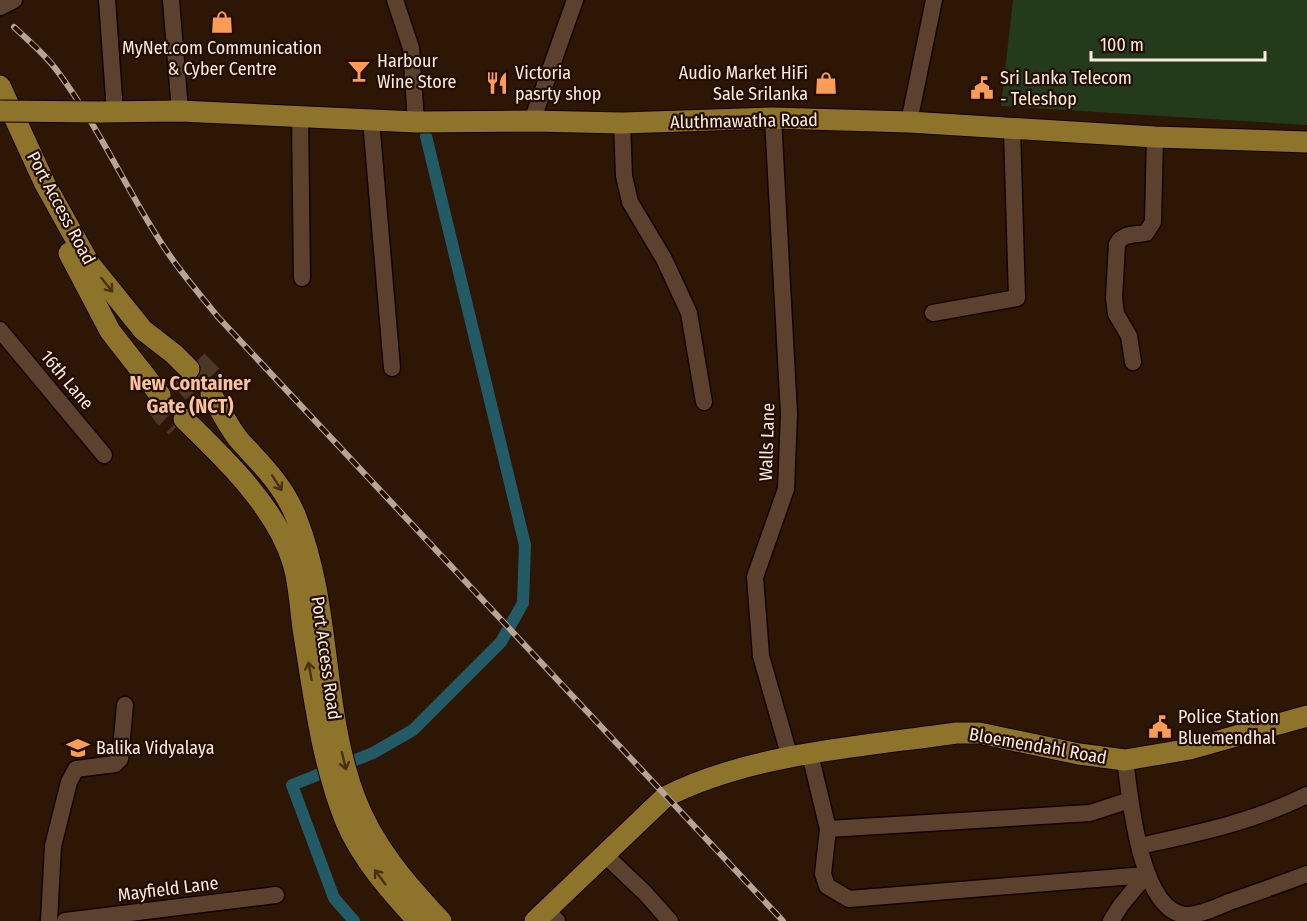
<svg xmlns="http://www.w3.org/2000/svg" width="1307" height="921" font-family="'Fira Sans Condensed',sans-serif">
<rect width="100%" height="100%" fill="#2d1604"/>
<path fill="#243b1b" d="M1013 0H1307V125L1001 106Z"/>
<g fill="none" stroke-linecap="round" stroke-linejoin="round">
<path stroke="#225a65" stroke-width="12" d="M354 921 334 898 292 785 373 753 413 730 501 642 523 603 525 545 426 136"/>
<g stroke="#4c3625" stroke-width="21" stroke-dasharray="21 10" stroke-linecap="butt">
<path d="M197 361 221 385"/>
<path d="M180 377 202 403"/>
<path d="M154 401 164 416 176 427"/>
</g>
<g stroke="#140200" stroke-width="19">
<g id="minor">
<path d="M107 0 115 112"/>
<path d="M171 0 180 111"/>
<path d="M395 0 411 48 416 122"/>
<path d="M0 7 14 0"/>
<path d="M300 116 302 278"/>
<path d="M773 118 789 414 786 489 755 577 761 656 790 758"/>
<path d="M371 120 392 368"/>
<path d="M532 121 575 0"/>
<path d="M909 122 934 0"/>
<path d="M622 123 624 176 630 202 664 259 689 313 704 402"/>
<path d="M933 313 1017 298 1012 129"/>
<path d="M0 330 104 455"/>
<path d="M1133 362 1129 336 1116 314 1114 298 1117 244C1123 233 1135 235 1146 233L1153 222 1155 137"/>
<path d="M810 754 828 829 1090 813 1130 800"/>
<path d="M1125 760C1130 795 1139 910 1185 915 1199 916 1217 907 1229 902 1255 893 1281 884 1307 874"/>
<path d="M828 829 823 874 827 886 849 899 1146 875"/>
<path d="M1140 846C1198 833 1253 822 1307 795"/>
<path d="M604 854 645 893 670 921"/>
<path d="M546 910 557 921"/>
<path d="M49 921 53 846 69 782 76 769 115 764 120 759 125 705"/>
<path d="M65 921 276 895"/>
<path d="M1111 921 1121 905 1146 875"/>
</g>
</g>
<g stroke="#140200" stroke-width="23">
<g id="major">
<path d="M0 86 45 184 89 263 143 330 174 354 189 369"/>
<path d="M100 112 180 111 416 122 532 121 622 123 773 118 909 122 1155 137 1307 142"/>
<path d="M69 253 110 331 160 395"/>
<path d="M211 394C220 409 229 428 240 441 262 465 284 486 296 517 332 607 321 708 355 798 373 846 407 885 441 921"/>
<path d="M184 419C224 458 277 508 293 563 300 586 300 612 304 635 314 697 322 763 346 822 362 859 390 891 418 921"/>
<path d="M535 921 665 797C752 753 860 747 956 733H979L1079 754 1125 760 1190 749 1307 716"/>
</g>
</g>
<use href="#minor" stroke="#5c422e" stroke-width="16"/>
<use href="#major" stroke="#8e732a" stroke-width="21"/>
<g stroke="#b7a496" stroke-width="6">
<path id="rail" d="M14 27C29 41 46 55 58 72 96 123 122 180 155 233 173 263 196 290 218 317L783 921"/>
</g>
<use href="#rail" stroke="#230d00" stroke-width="4" stroke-dasharray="11" stroke-linecap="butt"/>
<g stroke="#140200" stroke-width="23" stroke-linecap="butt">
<path id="major-bridge" d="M0 111 100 112"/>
</g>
<use href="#major-bridge" stroke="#8e732a" stroke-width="21"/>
</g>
<defs><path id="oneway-shaft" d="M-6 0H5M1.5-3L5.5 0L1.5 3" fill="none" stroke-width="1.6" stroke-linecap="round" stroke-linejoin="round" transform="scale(1.5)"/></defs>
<g stroke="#48310f">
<use href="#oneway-shaft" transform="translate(107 285) rotate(51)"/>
<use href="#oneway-shaft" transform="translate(277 483) rotate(57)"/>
<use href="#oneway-shaft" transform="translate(310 671) rotate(-100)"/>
<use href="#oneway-shaft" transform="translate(344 761) rotate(76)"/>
<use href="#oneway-shaft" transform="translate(380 877) rotate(-127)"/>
</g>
<defs>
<g id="shop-bare" transform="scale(1.8)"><path d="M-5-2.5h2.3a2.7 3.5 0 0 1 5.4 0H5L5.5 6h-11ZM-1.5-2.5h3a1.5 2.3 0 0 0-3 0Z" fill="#fd9c55" stroke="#230d00" stroke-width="2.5" paint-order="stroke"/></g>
<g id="bar-bare" transform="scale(1.8)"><path d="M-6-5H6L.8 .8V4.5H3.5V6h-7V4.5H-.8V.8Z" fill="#fd9c55" stroke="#230d00" stroke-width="2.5" paint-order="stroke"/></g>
<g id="restaurant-bare" transform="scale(1.8)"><path d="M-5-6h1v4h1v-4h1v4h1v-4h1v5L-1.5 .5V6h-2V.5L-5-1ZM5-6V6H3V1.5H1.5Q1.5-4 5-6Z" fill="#fd9c55" stroke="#230d00" stroke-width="2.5" paint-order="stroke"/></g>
<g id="civic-bare" transform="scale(1.8)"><path d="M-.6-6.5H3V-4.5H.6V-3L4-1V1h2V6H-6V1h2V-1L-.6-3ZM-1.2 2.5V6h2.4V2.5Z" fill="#fd9c55" stroke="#230d00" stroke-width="2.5" paint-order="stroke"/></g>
<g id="school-bare" transform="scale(1.8)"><path d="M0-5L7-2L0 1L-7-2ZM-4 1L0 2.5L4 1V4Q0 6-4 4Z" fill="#fd9c55" stroke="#230d00" stroke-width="2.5" paint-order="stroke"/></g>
</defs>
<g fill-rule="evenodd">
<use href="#shop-bare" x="222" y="22"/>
<use href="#bar-bare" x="359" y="71"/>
<use href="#restaurant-bare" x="497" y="83"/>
<use href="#shop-bare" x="826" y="83"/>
<use href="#civic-bare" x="982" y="88"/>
<use href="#civic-bare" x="1160" y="727"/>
<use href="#school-bare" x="78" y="748"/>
</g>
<g text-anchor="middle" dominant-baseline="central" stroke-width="4.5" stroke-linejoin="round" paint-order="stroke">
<g font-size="18" fill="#fbeadf" stroke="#230d00" text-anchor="start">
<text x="222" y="48" text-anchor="middle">MyNet.com Communication<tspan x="222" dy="21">&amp; Cyber Centre</tspan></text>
<text x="377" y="61">Harbour<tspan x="377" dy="21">Wine Store</tspan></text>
<text x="515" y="73">Victoria<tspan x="515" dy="21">pasrty shop</tspan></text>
<text x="808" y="73" text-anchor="end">Audio Market HiFi<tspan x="808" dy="21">Sale Srilanka</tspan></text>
<text x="1000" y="78">Sri Lanka Telecom<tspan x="1000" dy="21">- Teleshop</tspan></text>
<text x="1178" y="717">Police Station<tspan x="1178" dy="21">Bluemendhal</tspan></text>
<text x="96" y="748">Balika Vidyalaya</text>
</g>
<g font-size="18" fill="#fbeadf" stroke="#230d00">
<text transform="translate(744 121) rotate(-1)">Aluthmawatha Road</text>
<text transform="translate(61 208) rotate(62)">Port Access Road</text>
<text transform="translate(67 380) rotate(50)">16th Lane</text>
<text transform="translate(767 442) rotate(-88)">Walls Lane</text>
<text transform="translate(326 658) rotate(82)">Port Access Road</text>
<text transform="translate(1038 746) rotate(10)">Bloemendahl Road</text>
<text transform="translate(168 889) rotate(-7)">Mayfield Lane</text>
</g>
<g font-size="20" font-weight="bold" fill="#fac39e" stroke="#230d00">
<text x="190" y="383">New Container<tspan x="190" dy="23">Gate (NCT)</tspan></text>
</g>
</g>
<path d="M1091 51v9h174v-9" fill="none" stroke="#fbeadf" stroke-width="3"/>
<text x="1100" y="51" font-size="18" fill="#fbeadf" stroke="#230d00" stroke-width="4.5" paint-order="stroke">100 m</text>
</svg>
